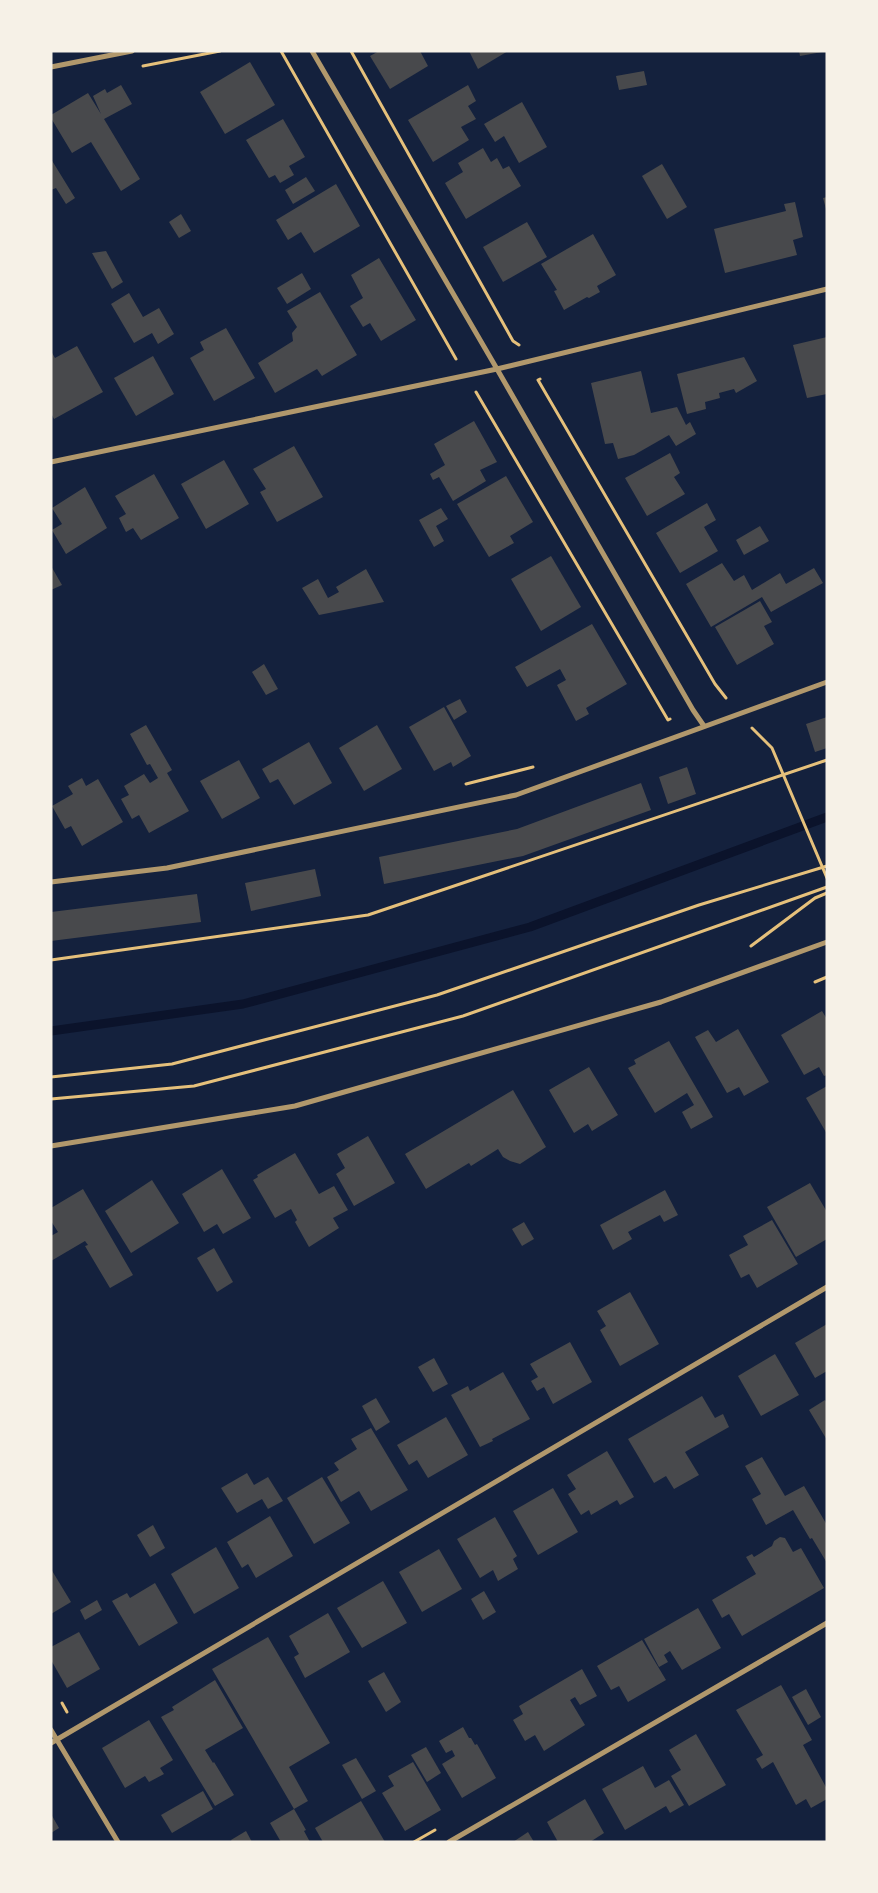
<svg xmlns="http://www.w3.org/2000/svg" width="878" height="1893" font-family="Rubik,sans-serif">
<rect width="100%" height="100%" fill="#14213d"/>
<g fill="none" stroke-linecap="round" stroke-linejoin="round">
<path stroke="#0b132b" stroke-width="9" d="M51 1031 243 1004 530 927 827 817"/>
</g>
<g fill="#48494c">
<path d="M379 51H420L428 66 390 89 370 56Z"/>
<path d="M469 51H508L478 69Z"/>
<path d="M799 51H822V52L800 56Z"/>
<path d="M250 62 275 105 225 134 200 92Z"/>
<path d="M644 71 647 85 619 90 616 76Z"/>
<path d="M121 85 132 104 104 119 140 179 121 191 91 142 72 153 51 118V115L88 93 101 114 93 96 105 89 107 93Z"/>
<path d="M468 85 476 101 468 106 476 119 461 127 469 140 433 162 408 120Z"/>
<path d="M522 102 547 147 519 163 504 136 495 142 484 124Z"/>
<path d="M283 119 305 157 289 166 294 175 280 183 275 175 269 178 246 140Z"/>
<path d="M483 148 491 162 497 158 503 169 509 166 521 186 466 219 445 183 463 172 458 163Z"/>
<path d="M51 159 75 198 66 204 56 188 51 190Z"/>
<path d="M662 164 687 207 667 219 642 176Z"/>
<path d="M306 177 315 191 293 204 285 190Z"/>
<path d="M336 184 360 226 314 253 301 232 288 240 276 220Z"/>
<path d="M827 197V209H826L823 198Z"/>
<path d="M795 202 803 237 793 240 797 255 725 273 714 229 786 211 784 204Z"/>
<path d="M181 214 191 231 179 238 169 222Z"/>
<path d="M527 222 547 257 503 282 483 247Z"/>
<path d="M593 234 616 275 597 286 600 292 589 298 587 297 564 310 554 291 557 290 541 264Z"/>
<path d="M106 251 123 282 112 289 92 253Z"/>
<path d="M379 258 416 320 381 341 370 323 363 327 350 306 363 298 351 275Z"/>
<path d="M302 273 311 289 287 304 277 288Z"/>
<path d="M320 292 357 355 322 376 317 369 275 393 258 363 293 341 292 333 297 327 287 311Z"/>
<path d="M129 293 143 317 159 308 174 334 158 344 152 333 134 343 111 304Z"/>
<path d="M226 328 255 378 214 401 190 358 204 350 200 342Z"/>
<path d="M827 337V394L807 398 793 345Z"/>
<path d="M77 346 103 392 54 419 51 413V351L55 358Z"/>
<path d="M153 356 174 394 136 416 114 378Z"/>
<path d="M744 357 757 381 736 393 734 389 719 393 720 398 705 402 706 409 687 414 677 374Z"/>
<path d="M641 371 651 413 677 407 686 425 690 422 696 434 676 446 669 435 634 455 618 459 613 443 605 444 591 383Z"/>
<path d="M474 421 497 462 480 470 486 481 453 501 439 477 433 480 430 474 445 465 434 444Z"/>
<path d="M294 446 323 497 277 522 260 492 266 489 253 469Z"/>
<path d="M670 453 680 473 674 477 685 494 647 516 625 478Z"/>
<path d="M224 460 249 504 206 529 181 484Z"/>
<path d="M154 474 179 518 141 540 133 528 126 532 119 518 126 514 115 496Z"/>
<path d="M506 476 533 522 510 536 514 543 489 557 457 504Z"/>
<path d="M85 487 107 528 66 554 52 530 62 524 52 508Z"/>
<path d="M707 503 716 520 704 527 718 551 680 573 656 533Z"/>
<path d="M441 508 448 519 436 526 444 541 434 547 419 520Z"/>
<path d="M760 526 769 541 744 555 736 540Z"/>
<path d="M551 556 581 607 541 631 511 579Z"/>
<path d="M722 563 734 581 744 575 752 590 780 573 786 584 814 568 823 583 771 612 762 597 711 627 686 584Z"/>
<path d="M51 566 62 585 51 590Z"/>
<path d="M366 569 384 602 319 615 302 588 318 579 328 598 339 592 336 587Z"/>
<path d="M760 601 772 622 764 626 774 644 737 665 715 627Z"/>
<path d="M592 624 627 684 586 708 589 714 576 721 557 685 566 680 560 669 527 687 515 667Z"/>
<path d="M264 664 278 689 266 695 252 672Z"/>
<path d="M460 699 467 712 454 720 446 706Z"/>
<path d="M444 707 471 756 453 767 451 762 434 771 409 727Z"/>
<path d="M827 717V748L815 752 806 724Z"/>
<path d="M146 725 172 770 167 773 189 811 149 833 139 815 132 819 121 799 129 795 124 786 144 774 150 783 158 778 150 764 147 765 130 734Z"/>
<path d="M377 725 402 769 364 791 339 748Z"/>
<path d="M309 742 332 783 294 805 278 779 270 783 262 769Z"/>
<path d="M239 760 260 798 222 819 200 781Z"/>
<path d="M687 767 696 794 668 804 659 777Z"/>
<path d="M82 778 86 786 98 779 123 822 82 846 71 826 65 829 52 806 73 794 68 786Z"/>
<path d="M641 783 651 810 523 856 384 884 379 857 517 829Z"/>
<path d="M315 869 321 896 251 911 245 883Z"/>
<path d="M197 894 201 922 51 941V912Z"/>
<path d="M822 1011 827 1019V1075L824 1076 819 1067 804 1075 781 1035Z"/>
<path d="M738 1029 769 1082 744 1096 739 1087 727 1093 695 1037 708 1030 716 1042Z"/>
<path d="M669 1041 713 1117 691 1129 682 1112 694 1105 687 1093 655 1113 628 1068 636 1064 634 1060Z"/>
<path d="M589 1067 618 1115 592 1131 588 1124 574 1133 549 1090Z"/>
<path d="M827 1086V1134L806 1098Z"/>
<path d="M513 1090 546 1147 520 1164 510 1161 503 1157 498 1149 471 1166 469 1163 426 1189 405 1154Z"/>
<path d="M368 1136 395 1183 354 1206 336 1174 345 1168 337 1154Z"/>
<path d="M295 1153 319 1194 334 1186 348 1210 333 1218 339 1228 309 1247 295 1222 297 1220 291 1209 275 1218 253 1180 258 1177 257 1175Z"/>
<path d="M222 1169 251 1218 223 1234 217 1224 204 1232 182 1194Z"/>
<path d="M152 1180 179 1223 131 1253 105 1211Z"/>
<path d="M810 1183 827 1212V1239L796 1257 767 1207Z"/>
<path d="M83 1189 133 1275 110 1288 85 1246 88 1245 85 1241 51 1261V1236L58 1232 51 1221V1208Z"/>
<path d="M665 1190 678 1215 664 1222 660 1215 628 1232 632 1239 613 1250 600 1225Z"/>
<path d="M772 1220 798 1264 757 1288 749 1274 741 1278 729 1255 748 1245 743 1236Z"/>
<path d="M524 1222 534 1239 522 1246 512 1229Z"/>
<path d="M214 1248 233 1282 217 1292 197 1258Z"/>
<path d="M630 1292 659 1344 620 1366 600 1330 606 1326 597 1311Z"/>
<path d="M827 1324V1371L815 1378 795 1343Z"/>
<path d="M570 1342 592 1382 553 1404 544 1387 537 1391 531 1381 538 1377 530 1364Z"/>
<path d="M775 1354 799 1395 761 1416 738 1376Z"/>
<path d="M434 1358 448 1384 433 1392 418 1367Z"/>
<path d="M503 1372 530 1419 492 1439 493 1441 480 1447 451 1395 468 1386 470 1391Z"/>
<path d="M702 1396 715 1418 723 1414 729 1427 685 1452 699 1475 674 1489 666 1476 654 1483 628 1439Z"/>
<path d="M376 1398 390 1422 376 1431 362 1406Z"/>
<path d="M825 1400 827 1403V1440L809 1410Z"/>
<path d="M446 1417 468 1455 428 1478 417 1460 409 1465 397 1445Z"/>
<path d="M371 1428 408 1490 371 1511 359 1491 341 1502 327 1477 339 1470 334 1463 357 1449 351 1439Z"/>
<path d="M607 1451 634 1497 620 1505 617 1500 591 1515 589 1510 581 1515 568 1494 576 1489 567 1475Z"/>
<path d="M762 1457 785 1496 804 1486 827 1525V1563L812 1538 810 1539 793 1510 766 1525 752 1499 761 1494 745 1466Z"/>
<path d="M247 1473 254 1485 268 1477 283 1501 268 1509 262 1499 237 1513 221 1488Z"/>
<path d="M322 1477 350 1523 314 1544 287 1498Z"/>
<path d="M553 1488 578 1532 538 1555 513 1511Z"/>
<path d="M270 1516 293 1556 256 1578 248 1564 242 1568 227 1542Z"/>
<path d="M495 1517 517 1556 513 1559 518 1569 498 1581 493 1570 480 1578 457 1539Z"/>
<path d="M153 1525 165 1548 150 1557 137 1535Z"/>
<path d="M780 1537 785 1538 793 1552 801 1548 824 1588 742 1636 729 1614 722 1618 712 1600 756 1574 746 1557 752 1554 754 1557 772 1546 774 1541Z"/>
<path d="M216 1547 239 1588 194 1614 171 1574Z"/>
<path d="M439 1549 462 1589 422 1612 399 1572Z"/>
<path d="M51 1569 71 1602 51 1614Z"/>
<path d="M383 1581 407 1623 362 1648 337 1608Z"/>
<path d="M155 1583 178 1623 139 1646 112 1601 127 1593 130 1598Z"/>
<path d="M484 1591 496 1612 483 1620 471 1599Z"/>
<path d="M97 1600 102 1610 85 1620 80 1610Z"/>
<path d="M698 1608 721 1648 682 1670 670 1651 664 1655 668 1662 659 1667 644 1639Z"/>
<path d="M328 1613 350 1652 305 1678 294 1657 299 1654 289 1636Z"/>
<path d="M79 1632 100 1669 67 1688 51 1660V1647Z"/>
<path d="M268 1637 330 1743 289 1767 308 1801 294 1809 212 1669Z"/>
<path d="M642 1640 666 1680 628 1702 619 1686 611 1690 597 1666Z"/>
<path d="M582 1669 597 1696 580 1705 575 1697 570 1700 585 1725 544 1751 535 1735 525 1741 513 1720 523 1714 519 1706Z"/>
<path d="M384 1672 401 1702 386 1712 368 1681Z"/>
<path d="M215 1680 243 1728 205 1750 213 1763 214 1762 234 1795 215 1806 161 1717 174 1710 172 1707Z"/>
<path d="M781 1685 812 1740 803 1745 827 1789V1799L811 1808 806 1799 796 1805 773 1762 762 1769 756 1759 763 1755 736 1710Z"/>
<path d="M806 1689 821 1717 808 1725 792 1697Z"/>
<path d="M149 1720 173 1760 160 1768 164 1774 149 1782 145 1776 125 1788 102 1748Z"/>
<path d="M463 1727 469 1738H471L475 1745 477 1744 496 1778 462 1798 442 1764 455 1756 452 1750 446 1753 439 1741Z"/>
<path d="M696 1734 726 1785 689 1806 671 1776 681 1770 669 1750Z"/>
<path d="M426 1747 441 1773 427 1782 411 1755Z"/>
<path d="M356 1758 376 1791 362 1799 342 1765Z"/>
<path d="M413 1762 441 1810 405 1831 382 1793 394 1786 388 1776Z"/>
<path d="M643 1766 655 1788 669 1780 684 1805 670 1813 666 1806 625 1830 602 1789Z"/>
<path d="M203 1791 213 1809 172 1833 161 1815Z"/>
<path d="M585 1799 604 1833 590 1842H558L547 1822Z"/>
<path d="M361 1801 385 1842H323L315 1828Z"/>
<path d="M294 1809 306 1830 304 1831 310 1842H281L270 1823Z"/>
<path d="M51 1814 59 1828 51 1833Z"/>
<path d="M246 1831 252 1842H232L231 1840Z"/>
<path d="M528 1832 534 1842H513Z"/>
</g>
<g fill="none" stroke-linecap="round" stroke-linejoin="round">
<g stroke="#e5c07b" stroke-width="3">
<path d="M281 51 456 359"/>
<path d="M351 51 513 341 519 345"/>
<path d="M143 66 220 51"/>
<path d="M540 379 538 380 715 684 726 698"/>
<path d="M476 392 668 720 670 719"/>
<path d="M752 728 772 748 827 878"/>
<path d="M466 784 533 767"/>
<path d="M751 946 815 898 827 893"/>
<path d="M51 960 368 915 827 760"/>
<path d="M815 982 827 977"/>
<path d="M51 1077 172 1064 437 995 699 905 827 866"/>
<path d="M51 1099 194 1086 463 1016 827 887"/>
<path d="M62 1703 67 1712"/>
<path d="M414 1842 435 1830"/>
</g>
<g stroke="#b1986c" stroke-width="5">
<path d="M312 51 497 369 693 710 704 726"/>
<path d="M51 67 132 51"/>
<path d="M51 462 497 369 827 289"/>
<path d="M51 882 167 868 516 795 827 682"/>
<path d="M51 1146 295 1106 661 1002 827 942"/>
<path d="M51 1730 118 1842"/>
<path d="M51 1743 827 1287"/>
<path d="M449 1842 827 1623"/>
</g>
</g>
<rect width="878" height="1893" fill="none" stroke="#f6f1e7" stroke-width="105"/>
</svg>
